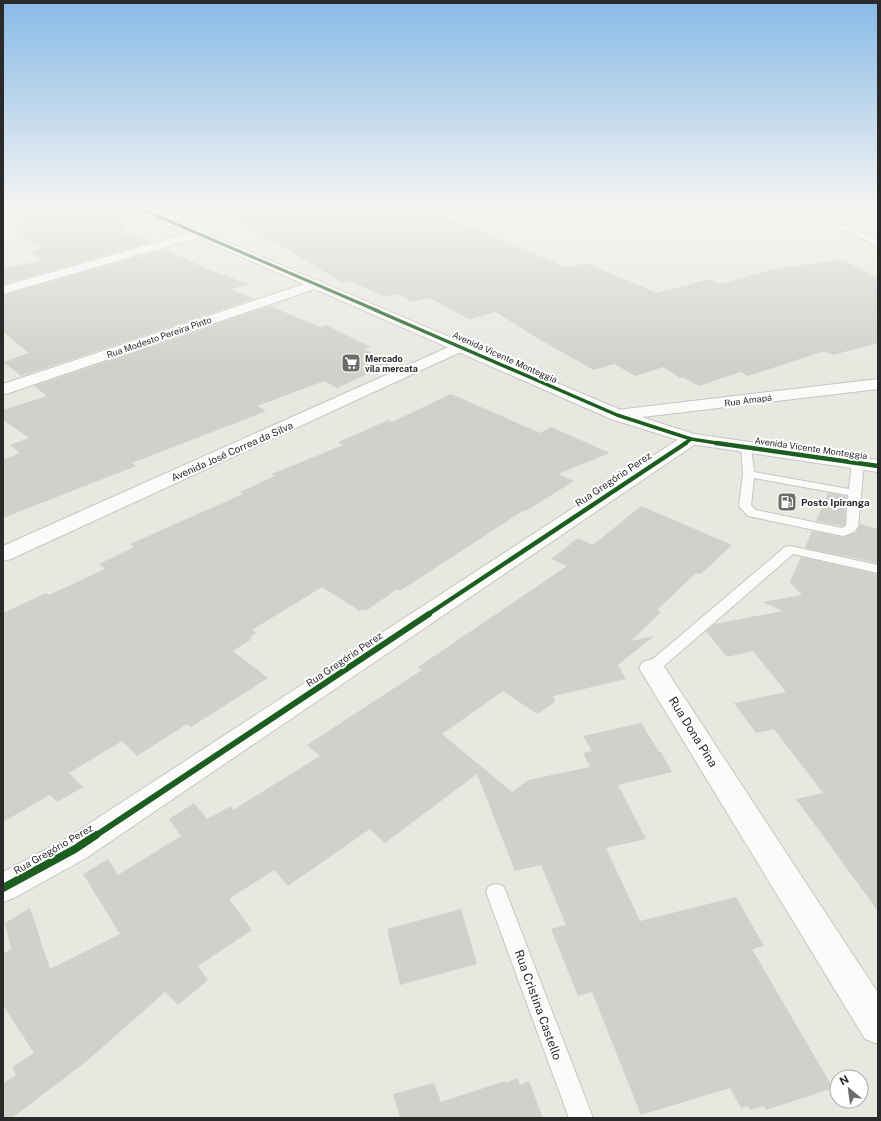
<svg xmlns="http://www.w3.org/2000/svg" width="881" height="1121" font-family="'Public Sans',sans-serif">
<rect width="100%" height="100%" fill="#e8e7e0"/>
<g fill="#d1d0cb">
<path d="M3 209H123L126 235 134 233 152 242 3 284V269L44 260 29 252 43 248 17 234 24 232 11 225 26 223Z"/>
<path d="M219 209H428L566 267 587 263 657 293 709 279 720 284 778 268 842 260 878 278V343L833 355 824 351 748 376 740 372 699 386 682 377 680 378 663 367 636 376 614 364 594 370 537 338 496 312 469 319 430 298 412 302 399 294 386 297 347 280 342 282Z"/>
<path d="M166 249 207 269 249 284 231 289 254 299 21 376 3 362 29 353 3 332V295Z"/>
<path d="M270 306 320 327 326 325 371 347 364 349 394 362 337 388 324 381 257 406 266 411 132 463 136 466 3 518V460L20 453 10 445 29 438 3 420V410L47 396 34 386Z"/>
<path d="M451 394 540 433 551 427 610 453 558 474 574 481 526 511 524 510 400 591 397 589 366 611 362 609 360 611 322 587 252 630 256 633 250 637 252 639 233 651 268 678 191 727 187 724 137 756 122 741 69 773 83 787 57 802 50 795 3 822V613L46 593 49 595 105 569 99 564 134 547 130 544 243 494 240 492 275 476 272 474 343 445 338 442 389 420 392 422Z"/>
<path d="M828 493 846 496 845 525 842 526 816 521Z"/>
<path d="M641 506 732 545 701 574 696 573 657 610 661 612 631 641 654 636 618 665 626 679 554 696 555 702 537 714 503 691 442 734 512 792 528 780 590 767 583 753 592 751 583 736 641 723 659 752H661L672 772 618 785 646 839 606 848 640 921 736 897 764 946 752 949 833 1088 766 1110 764 1106 750 1110 748 1106 741 1108 730 1088 641 1115 592 992 578 996 551 929 566 925 541 865 515 871 477 774 385 843 370 829 288 886 274 870 229 899 252 930 198 966 208 980 178 1005 165 992 88 1060 12 1118H3V1083L16 1075 12 1067 34 1053 3 1005V954L11 949 5 923 30 908 50 969 120 934 83 874 108 859 118 875 181 836 169 819 194 803 207 819 231 806 233 810 320 756 307 745 422 670 418 667 567 566 551 559 578 538 593 545Z"/>
<path d="M860 524 878 529V563L805 548 812 531 843 537 856 532Z"/>
<path d="M801 557 878 574V911L796 799 823 793 774 729 756 733 734 703 786 692 753 651 727 657 706 631 714 624 783 611 763 602 802 595 790 582Z"/>
<path d="M461 909 477 964 400 985 387 929Z"/>
<path d="M517 1078 520 1085 529 1081 543 1118H400L393 1094 434 1083 441 1102 505 1081 506 1083Z"/>
</g>
<g fill="none" stroke-linecap="round" stroke-linejoin="round">
<g stroke="#c5c5c5" stroke-width="2">
<g id="service">
<path d="M799 209H806L878 241V246Z"/>
<path d="M746 444 751 447 754 472 849 489 852 463 854 461H862L864 463 858 527C854 533 850 534 843 536L748 516 739 506 743 474 741 447ZM754 478 848 495 846 526 842 528 756 510 751 505Z"/>
<path d="M790 546 878 565V573L793 554 657 672 652 673 647 672 645 668 647 664 785 547Z"/>
<path d="M496 884 503 886 506 892 593 1118H569L486 892 489 886Z"/>
</g>
</g>
<g stroke="#c5c5c5" stroke-width="2">
<g id="minor">
<path d="M157 209H167L176 221 174 223H166Z"/>
<path d="M200 230 204 232 206 234 204 236 3 294V286Z"/>
<path d="M316 280 321 281 323 284 321 287 3 395V384Z"/>
<path d="M878 379V389L617 420 611 419 608 415 611 411 617 410Z"/>
<path d="M691 434 697 435 700 439 697 443 86 858 14 898 3 902V872L64 840 685 435Z"/>
<path d="M652 659 661 662 878 993V1044L865 1039 639 668 643 662Z"/>
</g>
</g>
<g stroke="#c5c5c5" stroke-width="2">
<path id="tertiary" d="M460 342 465 344 468 347 465 350 11 559 3 561V546Z"/>
</g>
<g stroke="#c5c5c5" stroke-width="2">
<path id="secondary" d="M136 209H149L623 411 694 434 878 460V472L691 444 611 419 137 211Z"/>
</g>
<use href="#service" fill="#fcfbfa" fill-rule="evenodd"/>
<use href="#minor" fill="#fcfbfa" fill-rule="evenodd"/>
<use href="#tertiary" fill="#fcfbfa" fill-rule="evenodd"/>
<use href="#secondary" fill="#fcfbfa" fill-rule="evenodd"/>
<g stroke="#fff" stroke-width="4.5">
<path id="cycleway-far4" d="M141 209 378 311"/>
</g>
<g stroke="#fff" stroke-width="5.5">
<g id="cycleway-far3">
<path d="M375 310 617 415 691 439 723 444"/>
<path d="M684 444 691 439"/>
</g>
</g>
<g stroke="#fff" stroke-width="7">
<g id="cycleway-far2">
<path d="M716 443 878 466"/>
<path d="M427 615 686 443"/>
</g>
</g>
<g stroke="#fff" stroke-width="8">
<path id="cycleway-far1" d="M95 836 429 614"/>
</g>
<g stroke="#fff" stroke-width="10">
<path id="cycleway" d="M3 888 75 849 96 835"/>
</g>
<use href="#cycleway-far4" stroke="#1b5e20" stroke-width="3"/>
<use href="#cycleway-far3" stroke="#1b5e20" stroke-width="3.5"/>
<use href="#cycleway-far2" stroke="#1b5e20" stroke-width="4.5"/>
<use href="#cycleway-far1" stroke="#1b5e20" stroke-width="6"/>
<use href="#cycleway" stroke="#1b5e20" stroke-width="8"/>
</g>
<linearGradient id="sky" x2="0" y2="1"><stop stop-color="#87bae8"/><stop offset="0.57" stop-color="#f5f4f1"/><stop offset="1" stop-color="#f5f4f1" stop-opacity="0"/></linearGradient>
<rect width="881" height="365" fill="url(#sky)"/>
<defs>
<g id="supermarket-square" transform="scale(1)"><rect x="-9" y="-9" width="18" height="18" rx="4" fill="#6c6c6a" stroke="#fff"/><path d="M-6-5.5h2.5l.6 2H6L4.5 2H-2.5L-4.4-4H-6ZM-1.5 3.2a1.3 1.3 0 1 0 .1 0ZM3 3.2a1.3 1.3 0 1 0 .1 0Z" fill="#fff"/></g>
<g id="fuel-square" transform="scale(1)"><rect x="-9" y="-9" width="18" height="18" rx="4" fill="#6c6c6a" stroke="#fff"/><path d="M-5.5-6h7V0h2V4h1.3V-2.5L3-4.5l.8-.8L6-3V5H2.5V1h-1V6h-7ZM-4.2-4.7v3.2H.2V-4.7Z" fill="#fff"/></g>
</defs>
<g fill-rule="evenodd">
<use href="#supermarket-square" x="351" y="363"/>
<use href="#fuel-square" x="787" y="502"/>
</g>
<g text-anchor="middle" dominant-baseline="central" stroke-width="4" stroke-linejoin="round" paint-order="stroke">
<g font-size="9" fill="#2a2a2a" stroke="#fff">
<text transform="translate(159 337) rotate(-19)">Rua Modesto Pereira Pinto</text>
<text transform="translate(505 357) rotate(24)">Avenida Vicente Monteggia</text>
<text transform="translate(748 400) rotate(-7)">Rua Amapá</text>
<text transform="translate(811 448) rotate(8)">Avenida Vicente Monteggia</text>
</g>
<g font-size="9" font-weight="bold" fill="#2a2a2a" stroke="#fff" text-anchor="start">
<text x="365" y="358">Mercado<tspan x="365" dy="10">vila mercata</tspan></text>
</g>
<g font-size="10" fill="#2a2a2a" stroke="#fff">
<text transform="translate(232 451) rotate(-24)">Avenida José Correa da Silva</text>
<text transform="translate(613 479) rotate(-34)">Rua Gregório Perez</text>
<text transform="translate(344 659) rotate(-34)">Rua Gregório Perez</text>
<text transform="translate(53 849) rotate(-30)">Rua Gregório Perez</text>
</g>
<g font-size="10" font-weight="bold" fill="#2a2a2a" stroke="#fff" text-anchor="start">
<text x="801" y="502">Posto Ipiranga</text>
</g>
<g font-size="12" fill="#2a2a2a" stroke="#fff">
<text transform="translate(693 732) rotate(58)">Rua Dona Pina</text>
<text transform="translate(538 1005) rotate(70)">Rua Cristina Castello</text>
</g>
</g>
<rect width="881" height="1121" fill="none" stroke="#2a2a2a" stroke-width="8"/>
<g transform="translate(849 1089) rotate(331)"><circle r="19" fill="#ffffff" stroke="#aaaaaa"/>
<path d="M0-3L7 15L0 10L-7 15Z" fill="#6c6c6a"/>
<text y="-6" font-size="11" font-weight="bold" text-anchor="middle" fill="#2a2a2a">N</text>
</g>
</svg>
